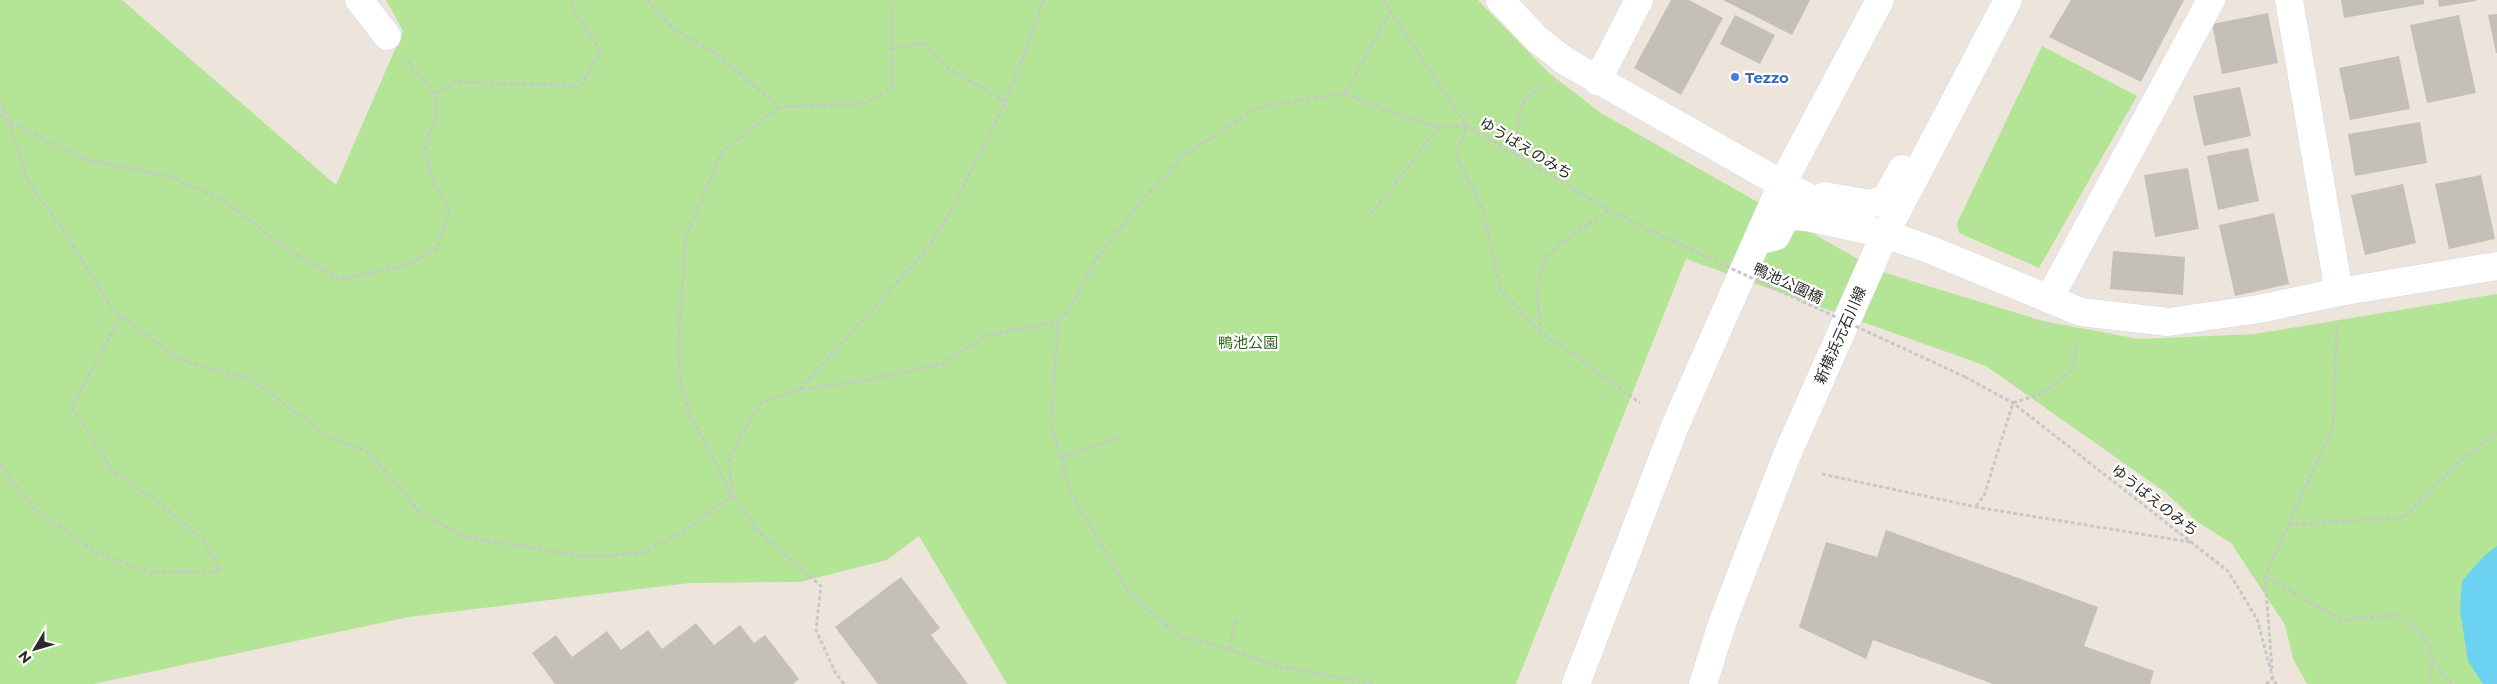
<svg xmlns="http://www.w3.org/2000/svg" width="2497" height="684" font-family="Montserrat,'Noto Sans JP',sans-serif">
<rect width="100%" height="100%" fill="#ede5dc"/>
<g fill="#b4e597">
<path d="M0 0H122L336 185 403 31 386 0H1478L1549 73 1601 113 1879 271 2043 321 2139 339 2254 334 2497 294V684H2307L2293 659 2285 625 2231 543 2196 521 2165 492 1986 366 1686 259 1516 684H1007L919 536 887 560 800 582 690 583 409 617 93 684H0Z"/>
<path d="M2042 46 2137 96 2039 268 1959 233 1957 223Z"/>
</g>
<path fill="#6cd2f2" d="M2497 546V684H2483L2468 661 2460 611 2462 581 2484 556Z"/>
<g fill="#c5bfb9">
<path d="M1671 0H1689L1723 18 1681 95 1634 68Z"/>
<path d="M1723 0H1810L1792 35Z"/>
<path d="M2071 0H2184L2141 82 2049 37Z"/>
<path d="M2341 0H2424V4L2344 18Z"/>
<path d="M2438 0H2476V1L2439 7Z"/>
<path d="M2268 13 2278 63 2222 74 2212 24Z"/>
<path d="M2497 14V53H2496L2488 15Z"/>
<path d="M1735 15 1775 35 1760 64 1720 44Z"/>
<path d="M2459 15 2476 93 2427 103 2410 25Z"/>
<path d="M2399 56 2410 109 2350 120 2339 68Z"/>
<path d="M2240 87 2251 136 2204 146 2193 96Z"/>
<path d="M2420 122 2427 163 2355 176 2348 134Z"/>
<path d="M2248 148 2259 201 2218 210 2207 156Z"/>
<path d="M2188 168 2199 229 2155 237 2144 175Z"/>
<path d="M2481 175 2495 239 2449 249 2435 184Z"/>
<path d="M2403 184 2416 243 2365 255 2351 195Z"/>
<path d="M2274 213 2289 284 2235 296 2219 225Z"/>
<path d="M2113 251 2185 257 2183 295 2110 289Z"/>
<path d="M1886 530 2098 607 2084 646 2154 671 2150 684H1993L1873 640 1866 659 1799 627 1826 542 1877 557Z"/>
<path d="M901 577 940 628 931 635 968 684H878L835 627Z"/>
<path d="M696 623 714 645 740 625 754 643 765 635 799 679 793 684H555L532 653 556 635 572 657 607 631 621 650 648 630 662 649Z"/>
</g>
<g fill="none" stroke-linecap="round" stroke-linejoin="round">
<g stroke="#d2d6e4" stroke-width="29">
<g id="minor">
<path d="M359 0 387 36"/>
<path d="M2289 0 2339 292"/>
<path d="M1597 81 1639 0"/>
<path d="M2049 299 2211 0"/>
</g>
</g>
<g stroke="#d2d6e4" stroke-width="29">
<g id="tertiary">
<path d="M1500 0 1537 39 1565 61 1782 184 1845 215"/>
<path d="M1824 196 1871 204 1886 198 1902 169"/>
<path d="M1757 241 1776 236 1784 220 1793 216 1807 217 1885 234 1931 250 2081 312 2168 322 2259 309 2339 292 2497 266"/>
<path d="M1576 684 1675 426 1782 184 1880 0"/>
<path d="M1703 684 1723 621 1786 457 1885 234 2008 0"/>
</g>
</g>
<g stroke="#c8c8c8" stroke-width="3" stroke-dasharray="4 2.5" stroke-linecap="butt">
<path d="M647 0 674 30 711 50 780 107 861 104 892 89 891 0"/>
<path d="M1383 0 1467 126 1609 210 1655 233"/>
<path d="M892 49 922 42 948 68 1006 102"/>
<path d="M1345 93 1390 12"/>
<path d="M435 94 456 82 581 86 600 51 573 7V0"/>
<path d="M0 101 9 122 27 180 63 229 112 309 180 360 251 379 327 436 370 453 420 513 466 537 587 557 642 553 686 530 732 495 690 415 680 378 678 344 686 236 723 150 780 107"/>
<path d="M0 115 9 122 84 159 169 176 225 201 290 251 340 279 405 266 436 249 450 209 433 183 425 146 437 114 435 94 408 61"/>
<path d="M1514 154 1521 105 1541 84"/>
<path d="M1371 214 1439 127"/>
<path d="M1540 332C1539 311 1535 287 1542 267 1549 246 1590 223 1608 211"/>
<path d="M1965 377 2013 403 2228 571 2257 619 2273 679 2276 684"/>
<path d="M800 389 926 251 952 209 1006 102 1044 0"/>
<path d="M1061 458 1120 437"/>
<path d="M0 465 35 510 98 554 151 572 221 571 203 540 162 505 111 469 72 407 121 315"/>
<path d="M1822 474 1976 507 2190 542"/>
<path d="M1976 506 1984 496 2013 403 2043 393 2072 370 2077 344"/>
<path d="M2289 525 2405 517 2460 461 2497 433"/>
<path d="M2265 576 2341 620 2398 615C2429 639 2437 642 2429 684"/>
<path d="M1229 649 1236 619"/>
<path d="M2434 660 2451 684"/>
<path d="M2272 669 2265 576 2333 427 2337 326"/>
<path d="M844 684 836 674 816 630 821 586 759 532 732 495 729 456 761 403 800 390 867 380 944 363 986 335 1058 322"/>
<path d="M1373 684 1277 666 1229 649 1179 636 1129 592 1071 493 1051 424 1058 322 1073 304 1094 262 1142 200 1184 155 1259 107 1345 93 1401 116 1439 127 1467 126 1456 154 1484 213 1500 289 1540 332 1568 350 1640 403"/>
<path d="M2266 684 2273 678"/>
</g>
<use href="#minor" stroke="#fff" stroke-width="28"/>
<use href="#tertiary" stroke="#fff" stroke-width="28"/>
<path stroke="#c8c8c8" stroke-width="3" stroke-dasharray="4 2.5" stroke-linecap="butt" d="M1655 233 1965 377"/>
</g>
<circle fill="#3f7fe0" stroke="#fff" stroke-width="2" cx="1735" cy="77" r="5"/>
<g text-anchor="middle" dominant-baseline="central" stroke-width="4.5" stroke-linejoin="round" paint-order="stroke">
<g font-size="15" font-weight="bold" fill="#366cbe" stroke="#fff" text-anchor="start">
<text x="1745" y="77">Tezzo</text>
</g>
<g font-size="15" fill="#2b2b2b" stroke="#fff">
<text transform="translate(1526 148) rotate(31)">ゆうばえのみち</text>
<text transform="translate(1788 283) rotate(25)">鴨池公園橋</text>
<text transform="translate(1840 335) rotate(-66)">新横浜元石川線</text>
<text transform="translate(2155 500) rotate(38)">ゆうばえのみち</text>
</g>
<g font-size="15" fill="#2b6a18" stroke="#fff">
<text x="1248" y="342">鴨池公園</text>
</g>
</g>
<g transform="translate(35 649) rotate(232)" stroke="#ffffff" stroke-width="4" paint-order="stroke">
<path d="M0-4L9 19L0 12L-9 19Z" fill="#2b2b2b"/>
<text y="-8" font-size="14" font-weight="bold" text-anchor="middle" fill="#2b2b2b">N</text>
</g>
</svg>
